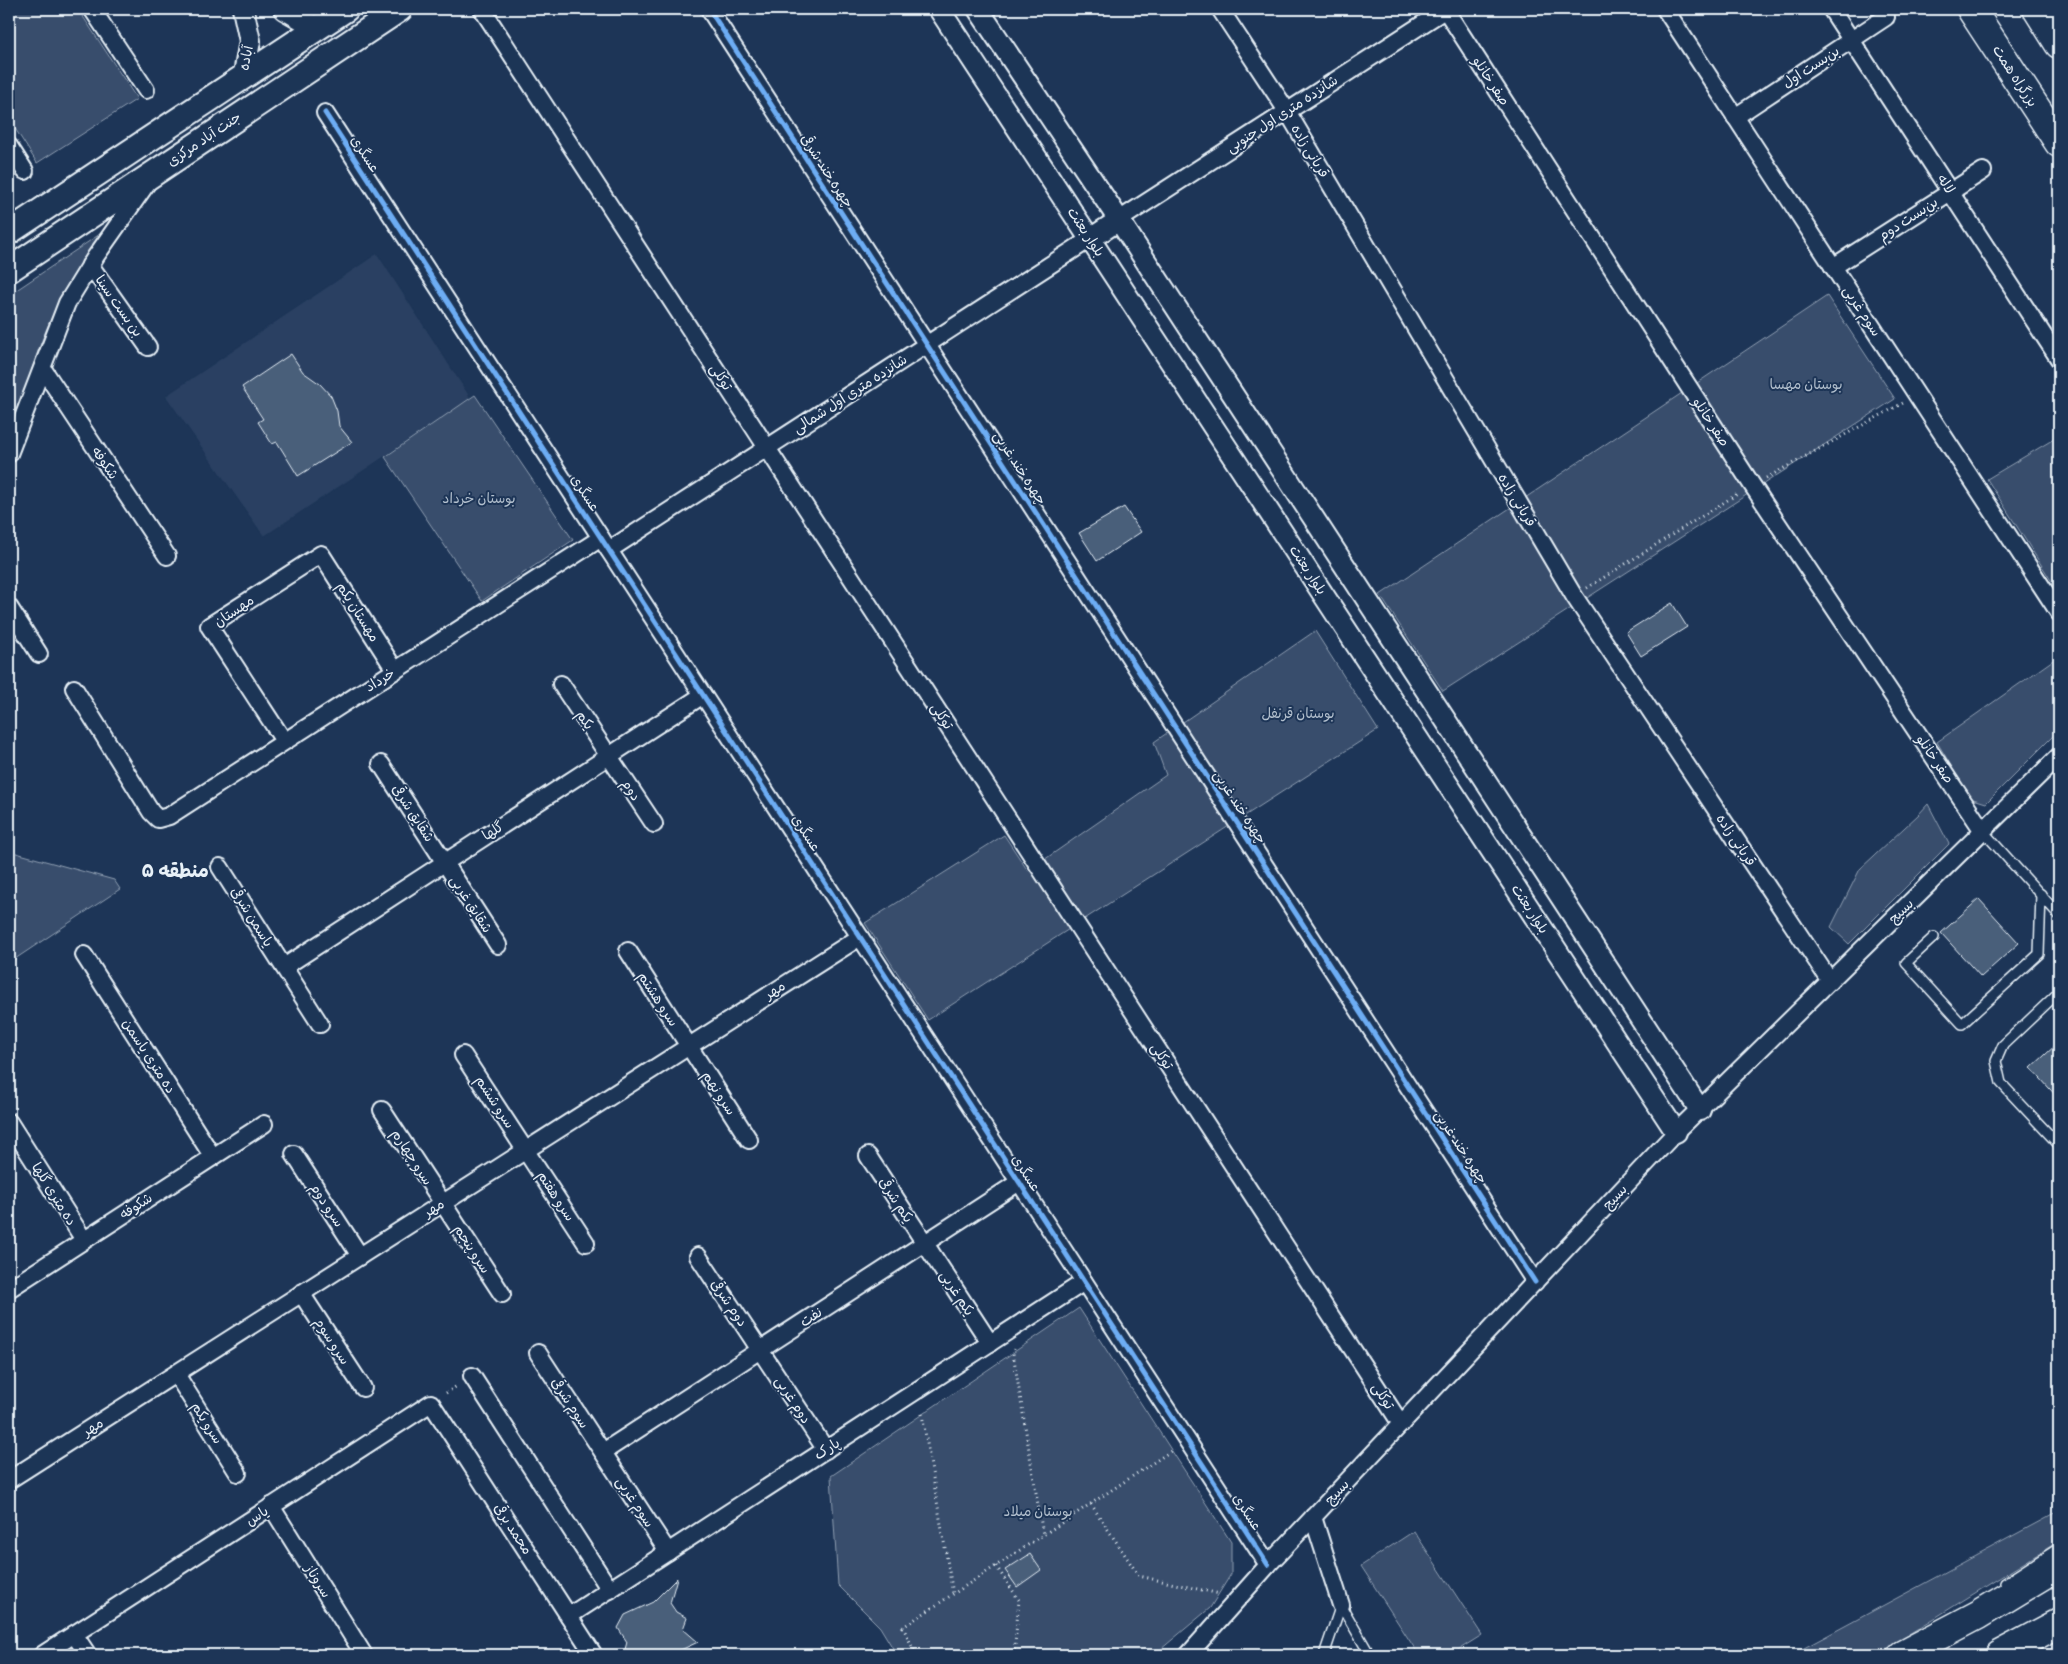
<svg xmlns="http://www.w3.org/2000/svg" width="2068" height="1664" font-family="Pangolin,'Playpen Sans Arabic',sans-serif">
<rect width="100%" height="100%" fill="#1d3557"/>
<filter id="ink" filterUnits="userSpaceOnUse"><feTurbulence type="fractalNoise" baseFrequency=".02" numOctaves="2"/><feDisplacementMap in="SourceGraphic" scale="10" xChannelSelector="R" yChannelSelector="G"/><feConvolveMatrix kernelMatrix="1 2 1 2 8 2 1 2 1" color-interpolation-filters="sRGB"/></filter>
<g filter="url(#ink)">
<path fill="#2a4162" d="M377 254 471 399 264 536 166 396Z"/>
<g fill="#374d6c" stroke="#909fb2">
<path d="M9 9H78L137 99 37 163 9 119Z"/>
<path d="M109 228C58 289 36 344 18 421L9 384V295Z"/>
<path d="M1827 296 1895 399 1443 691 1380 595Z"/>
<path d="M475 395 573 540 482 601 385 457Z"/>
<path d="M2059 436V593L1987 479Z"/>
<path d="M1315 631 1378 730 928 1020 865 923 1004 835 1028 871 1166 775 1154 742Z"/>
<path d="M2056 658 2059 663V730L1986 803 1970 798 1937 742Z"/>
<path d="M1928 804 1949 844 1849 944 1831 927 1860 869 1919 814Z"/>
<path d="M9 851 114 880 120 889 9 963Z"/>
<path d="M1079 1308 1231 1542V1574L1210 1608 1154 1655H897L880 1627 838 1585 831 1476Z"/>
<path d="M2059 1511V1541L1875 1655H1791Z"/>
<path d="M1414 1531 1482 1635 1450 1655H1419L1361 1566Z"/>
</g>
<g fill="#495e7a" stroke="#e8f1f8">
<path d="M291 354 303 372 320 384 331 396 337 411 339 426 352 442 298 476 277 442 272 444 258 422 263 419 242 387Z"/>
<path d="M1124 507 1141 532 1097 561 1079 533Z"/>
<path d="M1672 603 1687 627 1641 656 1626 632Z"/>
<path d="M1979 899 2019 943 1981 977 1941 933Z"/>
<path d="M2059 1042V1099L2031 1068Z"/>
<path d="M1030 1554 1041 1570 1017 1587 1005 1570Z"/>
<path d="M677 1578 670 1603 676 1612 687 1618 683 1629 698 1642 670 1655H634L624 1653 627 1642 618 1628 625 1615 653 1602Z"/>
</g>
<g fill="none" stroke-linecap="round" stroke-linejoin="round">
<g stroke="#e8f1f8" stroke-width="12">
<g id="service">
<path d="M1983 831 2059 915"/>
<path d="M1934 937 1906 963 1962 1024 2039 954 2041 894"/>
<path d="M2059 992 2003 1045 1996 1061 2001 1083 2059 1145"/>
<path d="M2005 1583 2059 1548"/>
<path d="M1341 1605 1370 1655"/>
<path d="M1324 1655 1341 1605"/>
</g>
</g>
<g stroke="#e8f1f8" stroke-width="20">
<g id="minor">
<path d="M92 9 146 90"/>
<path d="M482 9 1401 1424"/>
<path d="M709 9 1535 1282"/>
<path d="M1220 9 1287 111 1574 596 1830 981"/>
<path d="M1445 9 1752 485 1983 831"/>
<path d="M1665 9 2059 613"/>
<path d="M1831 9 2059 359"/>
<path d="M325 113 1268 1565"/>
<path d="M1735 117 1886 17"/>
<path d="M9 146 25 171"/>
<path d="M1119 220 1446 9"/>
<path d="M90 265 148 347"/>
<path d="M1833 267 1983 171"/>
<path d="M43 369 167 556"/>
<path d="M9 454 67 303 96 256 148 182"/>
<path d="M609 550 1090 239"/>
<path d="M9 607 39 654"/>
<path d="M561 684 654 824"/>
<path d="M74 688 151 812 158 819 169 816 601 538"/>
<path d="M284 741 209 626 321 554 395 670"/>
<path d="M381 764 498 945"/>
<path d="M220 867 320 1024"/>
<path d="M628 951 749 1140"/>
<path d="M84 955 213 1157"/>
<path d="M284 967 703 695"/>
<path d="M463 1055 586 1243"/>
<path d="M382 1110 502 1294"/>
<path d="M9 1122 84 1240"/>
<path d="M294 1154 360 1256"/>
<path d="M868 1156 990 1343"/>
<path d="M698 1256 826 1450"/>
<path d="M9 1289 264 1124"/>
<path d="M301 1293 363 1388"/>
<path d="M538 1353 668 1552"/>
<path d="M176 1374 238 1473"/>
<path d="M472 1376 610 1590"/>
<path d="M603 1452 1019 1182"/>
<path d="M9 1480 860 937"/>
<path d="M271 1506 364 1655"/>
<path d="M1313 1517 1341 1605"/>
<path d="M569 1616 1084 1282"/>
<path d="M74 1634 88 1655"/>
<path d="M42 1655 431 1403 594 1655"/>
<path d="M1188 1655 1268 1565 1676 1132 2059 756"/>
</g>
</g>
<g stroke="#e8f1f8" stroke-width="24">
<g id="tertiary">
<path d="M284 9 317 28"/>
<path d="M939 9 1676 1132"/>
<path d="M978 9 1119 220 1700 1110"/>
<path d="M243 79 250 41 243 9"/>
<path d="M1090 239 1119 220"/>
</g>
</g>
<g stroke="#e8f1f8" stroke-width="28">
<g id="secondary">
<path d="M9 232 346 9"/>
<path d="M9 270 400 9"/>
</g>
</g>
<g stroke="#e8f1f8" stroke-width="31">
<g id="trunk">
<path d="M1971 9 2059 143"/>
<path d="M2037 9 2059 44"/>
<path d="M1902 1655 1978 1615 2059 1566"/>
<path d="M1999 1655 2059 1623"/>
</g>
</g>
<g stroke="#e8f1f8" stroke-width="3" stroke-dasharray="1 4" stroke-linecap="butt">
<path d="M1766 478 1903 403"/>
<path d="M1587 588 1739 493"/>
<path d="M1014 1349 1013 1353 1043 1535"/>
<path d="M446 1393 457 1386"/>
<path d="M922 1414 953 1594"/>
<path d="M1091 1504 1139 1576 1220 1594"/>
<path d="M996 1566 1019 1600 1014 1655"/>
<path d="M916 1655 903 1627 1174 1449"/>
</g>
<use href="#service" stroke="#1d3557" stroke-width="9"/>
<use href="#minor" stroke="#1d3557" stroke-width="16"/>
<use href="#tertiary" stroke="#1d3557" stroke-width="20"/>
<use href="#secondary" stroke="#1d3557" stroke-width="24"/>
<use href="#trunk" stroke="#1d3557" stroke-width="28"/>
<g stroke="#1d3557" stroke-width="8">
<g id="cycleway">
<path d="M709 9 1535 1282"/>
<path d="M325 113 1268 1565"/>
</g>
</g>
<use href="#cycleway" stroke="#6dadf4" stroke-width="5"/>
</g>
</g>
<g text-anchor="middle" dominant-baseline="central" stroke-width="4" stroke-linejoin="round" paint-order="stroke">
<g font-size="14" fill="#e8f1f8" stroke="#1d3557">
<text transform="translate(246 58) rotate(-79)">آباده</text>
<text transform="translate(1811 67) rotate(-33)">بن‌بست اول</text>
<text transform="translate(2015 76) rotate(57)">بزرگراه همت</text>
<text transform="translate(1491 81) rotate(57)">صفر خانلو</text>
<text transform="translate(1282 114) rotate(-33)">شانزده متری اول جنوبی</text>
<text transform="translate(204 139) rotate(-34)">جنت آباد مرکزی</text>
<text transform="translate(1310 151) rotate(59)">قربانی زاده</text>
<text transform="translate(365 154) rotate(57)">عسگری</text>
<text transform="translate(827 171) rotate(57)">چهره خند شرقی</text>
<text transform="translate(1946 184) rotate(57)">لاله</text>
<text transform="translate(1908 219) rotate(-33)">بن‌بست دوم</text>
<text transform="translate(1086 232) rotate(57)">بلوار بعثت</text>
<text transform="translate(119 306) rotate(55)">بن بست سینا</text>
<text transform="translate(1862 311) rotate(57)">سوم غربی</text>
<text transform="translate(721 377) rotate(57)">توکلی</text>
<text transform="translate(850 394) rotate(-33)">شانزده متری اول شمالی</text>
<text transform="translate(1711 422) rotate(57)">صفر خانلو</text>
<text transform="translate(105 463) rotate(56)">شکوفه</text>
<text transform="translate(1020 468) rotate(57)">چهره خند غربی</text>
<text transform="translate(585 493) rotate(57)">عسگری</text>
<text transform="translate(1517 500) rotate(59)">قربانی زاده</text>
<text transform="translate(1308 570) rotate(57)">بلوار بعثت</text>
<text transform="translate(234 611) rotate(-34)">مهستان</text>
<text transform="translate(358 612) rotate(58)">مهستان یکم</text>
<text transform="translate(380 680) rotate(-32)">خرداد</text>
<text transform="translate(942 716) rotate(57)">توکلی</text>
<text transform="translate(585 720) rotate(56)">یکم</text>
<text transform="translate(1935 759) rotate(56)">صفر خانلو</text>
<text transform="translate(631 790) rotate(56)">دوم</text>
<text transform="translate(1240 807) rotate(57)">چهره خند غربی</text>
<text transform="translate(413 813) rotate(57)">شقایق شرقی</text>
<text transform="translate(493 831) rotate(-33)">گلها</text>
<text transform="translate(806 833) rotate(57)">عسگری</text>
<text transform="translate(1736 840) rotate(56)">قربانی زاده</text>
<text transform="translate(471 904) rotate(57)">شقایق غربی</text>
<text transform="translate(1530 909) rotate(57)">بلوار بعثت</text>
<text transform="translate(1901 911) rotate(-44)">بسیج</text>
<text transform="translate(252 917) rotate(58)">یاسمن شرقی</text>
<text transform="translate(775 990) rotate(-33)">مهر</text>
<text transform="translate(658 999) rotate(57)">سرو هشتم</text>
<text transform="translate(149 1056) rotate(57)">ده متری یاسمن</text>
<text transform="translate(1162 1056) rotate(57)">توکلی</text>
<text transform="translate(719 1093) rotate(57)">سرو نهم</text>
<text transform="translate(495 1102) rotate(57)">سرو ششم</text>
<text transform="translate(1461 1147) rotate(57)">چهره خند غربی</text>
<text transform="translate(412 1157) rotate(57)">سرو چهارم</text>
<text transform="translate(1026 1173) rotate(57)">عسگری</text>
<text transform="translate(54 1194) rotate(58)">ده متری گلها</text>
<text transform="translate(556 1196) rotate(57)">سرو هفتم</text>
<text transform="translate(1615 1197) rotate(-47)">بسیج</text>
<text transform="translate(896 1200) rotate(57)">یکم شرقی</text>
<text transform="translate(327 1205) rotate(57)">سرو دوم</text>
<text transform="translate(136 1206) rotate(-33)">شکوفه</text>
<text transform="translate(434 1208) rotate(-33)">مهر</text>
<text transform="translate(472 1249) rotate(57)">سرو پنجم</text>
<text transform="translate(957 1293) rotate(57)">یکم غربی</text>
<text transform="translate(729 1303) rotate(56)">دوم شرقی</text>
<text transform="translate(811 1317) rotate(-33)">نفت</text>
<text transform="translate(332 1341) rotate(57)">سرو سوم</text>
<text transform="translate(1383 1396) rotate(57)">توکلی</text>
<text transform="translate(793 1400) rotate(57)">دوم غربی</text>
<text transform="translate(570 1403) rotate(57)">سوم شرقی</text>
<text transform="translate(207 1423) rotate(58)">سرو یکم</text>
<text transform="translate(93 1427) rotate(-33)">مهر</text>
<text transform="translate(827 1449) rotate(-33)">پارک</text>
<text transform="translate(1337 1492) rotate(-47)">بسیج</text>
<text transform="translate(635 1502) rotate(57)">سوم غربی</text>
<text transform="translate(1247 1512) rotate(57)">عسگری</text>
<text transform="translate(257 1516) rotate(-33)">یاس</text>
<text transform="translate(513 1529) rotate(57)">محمد برقی</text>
<text transform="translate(318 1581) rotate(58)">سروناز</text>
</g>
<g font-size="14" fill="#b3c0ce" stroke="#1d3557">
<text x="1806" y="384">بوستان مهسا</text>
<text x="479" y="498">بوستان خرداد</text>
<text x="1298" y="713">بوستان قرنفل</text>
<text x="1038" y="1511">بوستان میلاد</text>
</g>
<g font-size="19" font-weight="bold" fill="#e8f1f8" stroke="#1d3557">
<text x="175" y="871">منطقه ۵</text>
</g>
</g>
<rect width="2068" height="1664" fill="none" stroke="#1d3557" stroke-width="30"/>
<rect x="15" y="15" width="2038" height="1634" fill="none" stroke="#e8f1f8" stroke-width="2" filter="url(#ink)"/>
</svg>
